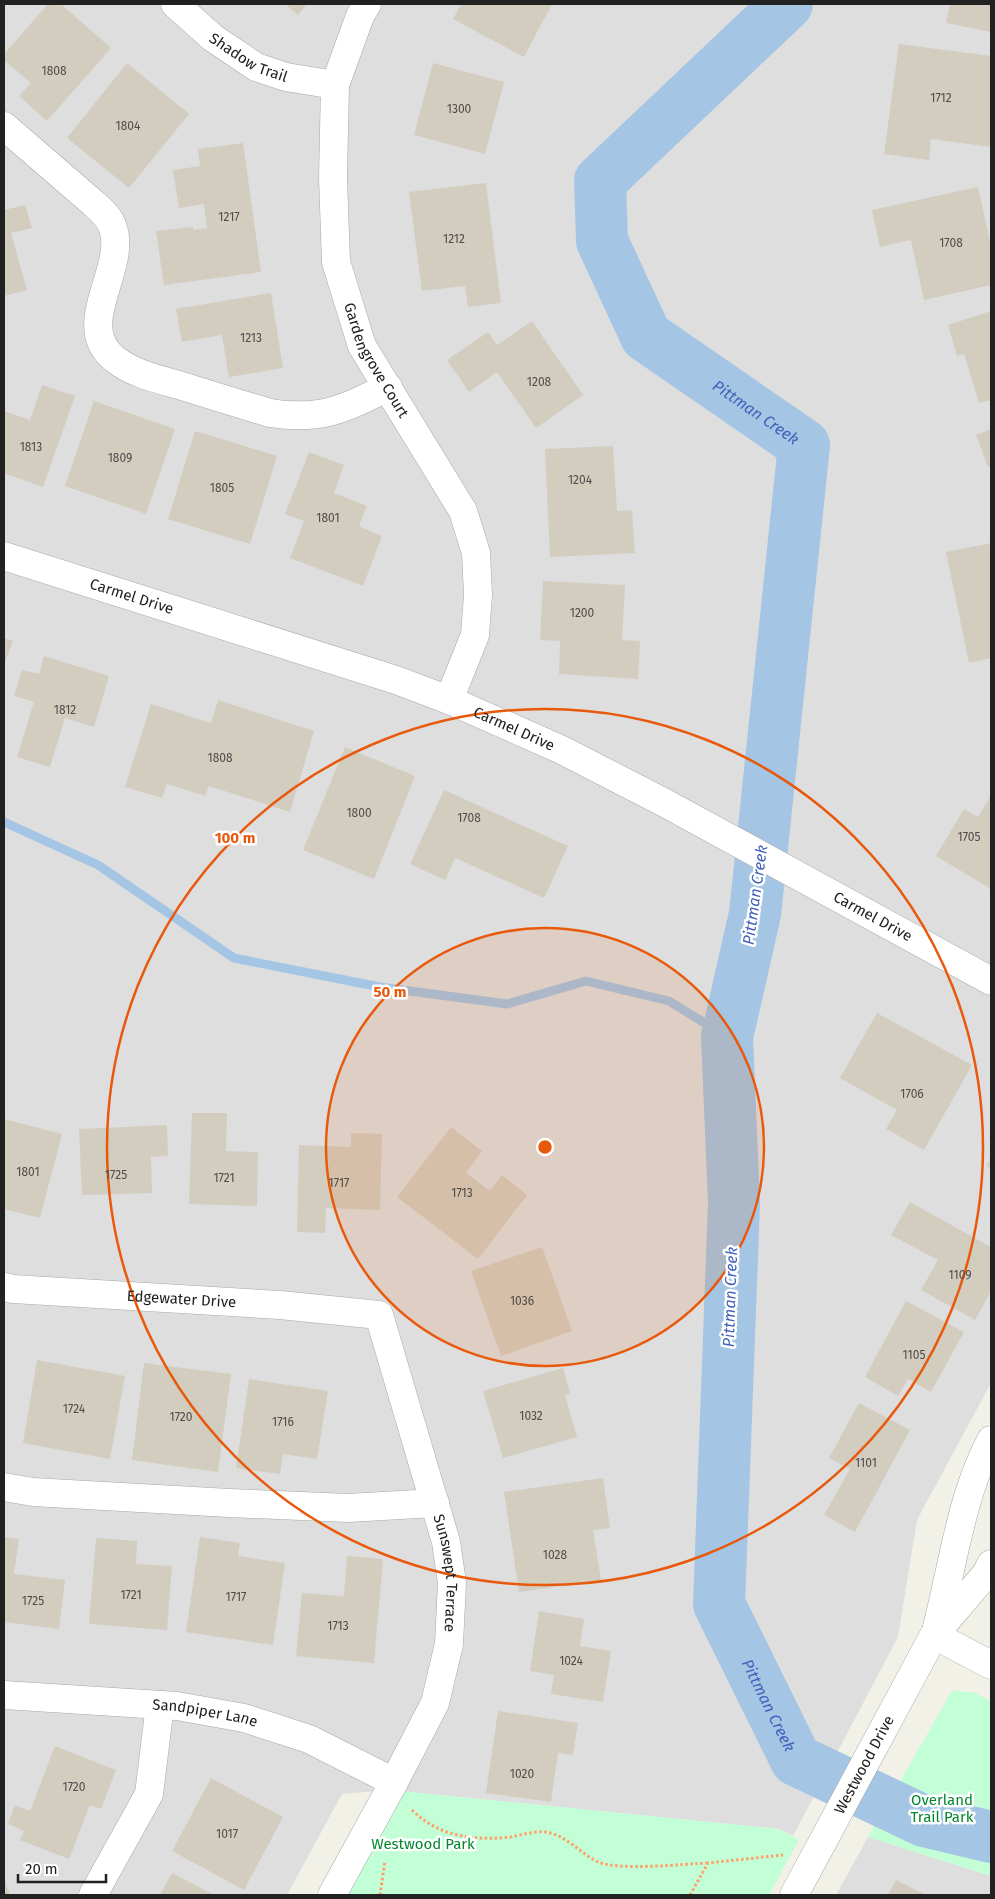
<svg xmlns="http://www.w3.org/2000/svg" width="995" height="1899" font-family="'Fira Sans',sans-serif">
<rect width="100%" height="100%" fill="#f2f1e7"/>
<g fill="#dfdede">
<path d="M4 4H991V1383L917 1520 898 1637 793 1836 779 1829 390 1790 342 1794 287 1895H4Z"/>
<path d="M868 1837 991 1876V1895H836Z"/>
</g>
<g fill="#c2fed6">
<path d="M952 1691 973 1692 991 1701V1876L868 1837Z"/>
<path d="M390 1790 779 1829 799 1840 769 1895H335Z"/>
</g>
<g fill="none" stroke-linecap="round" stroke-linejoin="round">
<path stroke="#a4c5e3" stroke-width="9" d="M4 822 98 865 234 958 380 987 507 1004 586 981 669 1001 727 1037"/>
<path stroke="#a4c5e3" stroke-width="52" id="s1" d="M787 4 600 181 602 241 646 336 804 445 755 914 727 1037 734 1203 719 1604 796 1760 924 1821 991 1837"/>
</g>
<g fill="#d3cdc0">
<path d="M48 4H61L111 48 47 121 19 96 31 83 4 60V54Z"/>
<path d="M285 4H307L298 15Z"/>
<path d="M461 4H552L524 57 453 19Z"/>
<path d="M950 4H991V32L946 23Z"/>
<path d="M899 44 991 56V147L931 139 929 160 884 154Z"/>
<path d="M127 63 189 114 129 188 67 138Z"/>
<path d="M433 63 504 82 485 154 414 135Z"/>
<path d="M243 143 261 272 164 285 156 231 193 227V230L207 228 204 204 179 208 173 170 200 166 198 149Z"/>
<path d="M486 183 501 303 468 307 465 286 422 291 409 192Z"/>
<path d="M978 187 991 246V285L924 300 911 240 880 247 872 210Z"/>
<path d="M25 205 32 228 11 233 27 290 4 296V210Z"/>
<path d="M271 293 283 368 229 377 222 335 182 342 176 309Z"/>
<path d="M991 311V400L979 403 964 354 957 356 948 325Z"/>
<path d="M532 321 583 395 536 428 497 372 469 392 447 360 488 332 497 345Z"/>
<path d="M42 385 75 396 43 487 4 473V411L30 420Z"/>
<path d="M94 401 175 429 146 514 65 486Z"/>
<path d="M991 429V466L988 467 976 435Z"/>
<path d="M195 431 277 456 250 544 168 519Z"/>
<path d="M613 446 617 511 632 510 635 553 550 557 545 449Z"/>
<path d="M309 452 344 465 334 493 367 506 359 526 382 536 363 586 290 558 304 521 285 514Z"/>
<path d="M991 543V658L969 663 946 552Z"/>
<path d="M543 581 625 585 622 640 640 641 638 679 559 674 560 641 540 640Z"/>
<path d="M4 638 13 641 4 665Z"/>
<path d="M44 656 109 676 94 727 65 718 50 767 17 757 34 702 14 696 22 670 39 674Z"/>
<path d="M218 700 314 731 290 812 209 786 205 796 167 784 162 798 125 787 151 704 211 723Z"/>
<path d="M345 747 415 776 374 879 303 850Z"/>
<path d="M444 790 568 846 544 898 455 858 445 880 410 864Z"/>
<path d="M991 795V889L936 856 964 809 978 817Z"/>
<path d="M877 1013 972 1065 924 1150 886 1129 897 1110 840 1078Z"/>
<path d="M192 1113H227L226 1151 258 1152 257 1206 189 1204Z"/>
<path d="M4 1119 62 1134 40 1218 4 1209Z"/>
<path d="M167 1125 168 1156 151 1157 152 1193 82 1195 79 1129Z"/>
<path d="M451 1127 482 1151 466 1173 490 1191 502 1175 527 1195 478 1259 397 1197Z"/>
<path d="M351 1133 382 1134 380 1210 326 1208 325 1233 297 1232 299 1145 351 1147Z"/>
<path d="M991 1158V1168L987 1166Z"/>
<path d="M910 1202 991 1247V1291L975 1320 921 1290 938 1260 891 1235Z"/>
<path d="M542 1247 572 1331 501 1356 471 1271Z"/>
<path d="M906 1301 964 1332 931 1392 908 1379 898 1396 865 1377Z"/>
<path d="M37 1360 125 1376 110 1459 23 1443Z"/>
<path d="M144 1363 231 1374 218 1472 132 1460Z"/>
<path d="M563 1368 570 1393 565 1395 577 1437 503 1458 483 1391Z"/>
<path d="M249 1379 328 1391 317 1459 283 1454 280 1474 236 1468Z"/>
<path d="M859 1403 910 1430 855 1532 824 1515 850 1469 829 1458Z"/>
<path d="M603 1478 610 1528 593 1530 601 1580 519 1592 504 1492Z"/>
<path d="M4 1537 19 1539 14 1574 65 1580 59 1629 4 1622Z"/>
<path d="M200 1537 240 1543 238 1556 285 1563 273 1645 186 1632Z"/>
<path d="M96 1538 137 1541 136 1564 172 1566 167 1630 89 1624Z"/>
<path d="M347 1556 383 1559 374 1663 296 1656 302 1593 344 1596Z"/>
<path d="M539 1611 584 1619 580 1646 611 1651 603 1702 551 1694 554 1675 530 1671Z"/>
<path d="M498 1711 578 1723 573 1755 558 1753 551 1802 486 1793Z"/>
<path d="M55 1746 116 1770 101 1809 90 1805 69 1859 20 1840 24 1831 8 1824 15 1805 30 1811Z"/>
<path d="M211 1778 283 1817 244 1890 172 1851Z"/>
<path d="M172 1873 214 1895H160Z"/>
<path d="M4 1877 10 1895H4Z"/>
<path d="M896 1880 926 1895H888Z"/>
</g>
<g fill="none" stroke-linecap="round" stroke-linejoin="round">
<g stroke="#a8a8a8" stroke-width="29">
<g id="minor">
<path id="s2" d="M175 4 213 38 256 67 286 77 335 85"/>
<path id="s3" d="M367 4 360 16 335 85 333 178 336 262 362 346 463 511 476 553 478 595 475 635 449 700"/>
<path d="M4 126 92 202C100 209 110 217 113 228 127 270 71 327 116 360 134 374 158 379 179 385 210 395 240 404 270 413 321 421 344 409 388 387"/>
<path id="s4" d="M4 556 396 680 449 700 562 750 665 803 991 981"/>
<path id="s5" d="M4 1287 13 1289 280 1305 379 1315 446 1542 452 1583 449 1644 435 1703 394 1782 332 1895"/>
<path d="M4 1487 33 1492 229 1503 348 1508 435 1503"/>
<path d="M937 1627C953 1565 961 1496 991 1440"/>
<path d="M934 1635 991 1665"/>
<path id="s6" d="M4 1695 177 1706 244 1718 309 1739 394 1782"/>
<path d="M93 1895 149 1794 160 1705"/>
<path id="s7" d="M794 1895 934 1635 986 1574 991 1564"/>
</g>
</g>
<g stroke="#ffa06b" stroke-width="3" stroke-dasharray="2.5 2.5" stroke-linecap="butt">
<path d="M412 1810C439 1837 475 1841 511 1837 521 1835 534 1831 545 1832 565 1834 581 1854 598 1862 620 1871 682 1864 708 1863"/>
<path d="M380 1895 385 1861"/>
<path d="M690 1895 708 1863 783 1855"/>
</g>
<use href="#minor" stroke="#fff" stroke-width="28"/>
</g>
<circle cx="545" cy="1147" r="219" fill="#e8590c" fill-opacity=".12"/>
<g fill="none" stroke="#e8590c" stroke-width="2.5">
<circle cx="545" cy="1147" r="219"/>
<circle cx="545" cy="1147" r="438"/>
</g>
<g text-anchor="middle" dominant-baseline="central" stroke-width="5" stroke-linejoin="round" paint-order="stroke">
<g font-size="12" fill="#4e4c49">
<text x="54" y="71">1808</text>
<text x="941" y="98">1712</text>
<text x="459" y="109">1300</text>
<text x="128" y="126">1804</text>
<text x="229" y="217">1217</text>
<text x="454" y="239">1212</text>
<text x="951" y="243">1708</text>
<text x="251" y="338">1213</text>
<text x="539" y="382">1208</text>
<text x="31" y="447">1813</text>
<text x="120" y="458">1809</text>
<text x="580" y="480">1204</text>
<text x="222" y="488">1805</text>
<text x="328" y="518">1801</text>
<text x="582" y="613">1200</text>
<text x="65" y="710">1812</text>
<text x="220" y="758">1808</text>
<text x="359" y="813">1800</text>
<text x="469" y="818">1708</text>
<text x="969" y="837">1705</text>
<text x="912" y="1094">1706</text>
<text x="28" y="1172">1801</text>
<text x="116" y="1175">1725</text>
<text x="224" y="1178">1721</text>
<text x="339" y="1183">1717</text>
<text x="462" y="1193">1713</text>
<text x="960" y="1275">1109</text>
<text x="522" y="1301">1036</text>
<text x="914" y="1355">1105</text>
<text x="74" y="1409">1724</text>
<text x="531" y="1416">1032</text>
<text x="181" y="1417">1720</text>
<text x="283" y="1422">1716</text>
<text x="866" y="1463">1101</text>
<text x="555" y="1555">1028</text>
<text x="131" y="1595">1721</text>
<text x="236" y="1597">1717</text>
<text x="33" y="1601">1725</text>
<text x="338" y="1626">1713</text>
<text x="571" y="1661">1024</text>
<text x="522" y="1774">1020</text>
<text x="74" y="1787">1720</text>
<text x="227" y="1834">1017</text>
</g>
<g font-size="15" fill="#212121" stroke="#fff">
<text stroke="none"><textPath href="#s2" startOffset="92">Shadow Trail</textPath></text>
<text stroke="none"><textPath href="#s3" startOffset="371">Gardengrove Court</textPath></text>
<text stroke="none"><textPath href="#s4" startOffset="134">Carmel Drive</textPath></text>
<text stroke="none"><textPath href="#s4" startOffset="539">Carmel Drive</textPath></text>
<text stroke="none"><textPath href="#s4" startOffset="944">Carmel Drive</textPath></text>
<text stroke="none"><textPath href="#s5" startOffset="178">Edgewater Drive</textPath></text>
<text stroke="none"><textPath href="#s5" startOffset="644">Sunswept Terrace</textPath></text>
<text stroke="none"><textPath href="#s6" startOffset="202">Sandpiper Lane</textPath></text>
<text stroke="none"><textPath href="#s7" startOffset="148">Westwood Drive</textPath></text>
</g>
<g font-size="15" fill="#03872e" stroke="#fff">
<text x="942" y="1800">Overland<tspan x="942" dy="17">Trail Park</tspan></text>
<text x="423" y="1844">Westwood Park</text>
</g>
<g font-size="16" font-style="italic" fill="#4361bb" stroke="#fff">
<text stroke="none"><textPath href="#s1" startOffset="556">Pittman Creek</textPath></text>
<text transform="translate(755 895) rotate(-82)">Pittman Creek</text>
<text transform="translate(730 1297) rotate(-88)">Pittman Creek</text>
<text stroke="none"><textPath href="#s1" startOffset="1892">Pittman Creek</textPath></text>
</g>
</g>
<circle cx="545" cy="1147" r="8" fill="#e8590c" stroke="#fff" stroke-width="2.5"/>
<g font-size="15" text-anchor="middle" font-weight="bold" fill="#e8590c" stroke="#fff" stroke-width="5" stroke-linejoin="round" paint-order="stroke">
<text x="235" y="843">100 m</text>
<text x="390" y="997">50 m</text>
</g>
<rect width="995" height="1899" fill="none" stroke="#212121" stroke-width="10"/>
<path d="M18 1874v8h88v-8" fill="none" stroke="#212121" stroke-width="2.5"/>
<text x="25" y="1874" font-size="15" fill="#212121" stroke="#ffffff" stroke-width="4" paint-order="stroke">20 m</text>
</svg>
